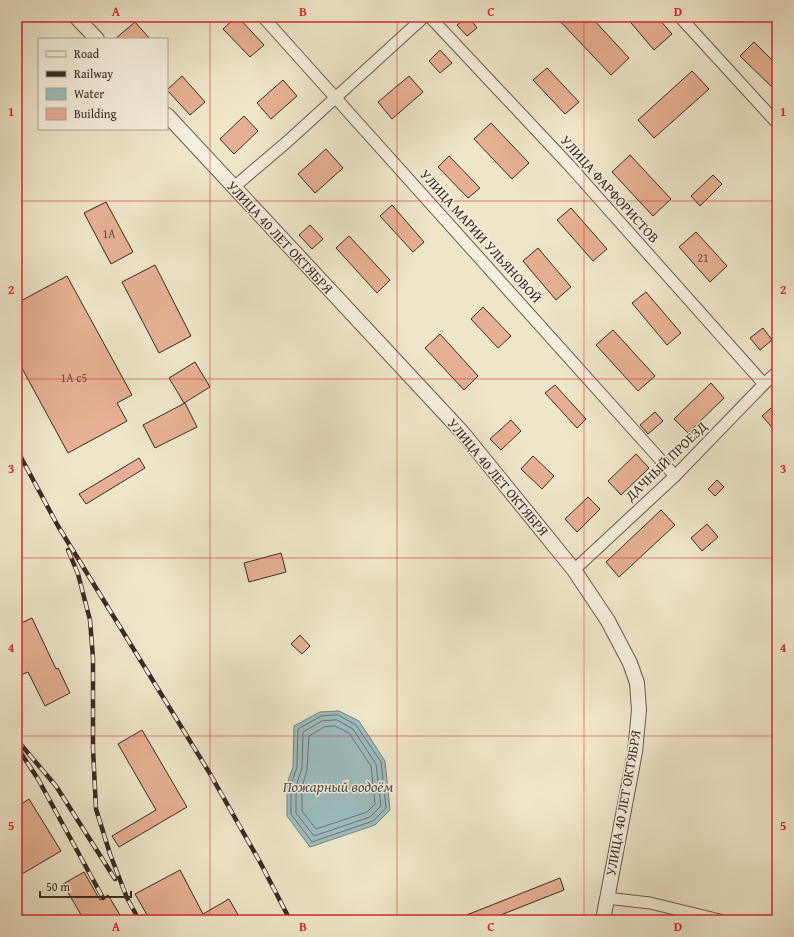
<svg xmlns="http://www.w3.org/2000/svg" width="794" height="937" font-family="'Gentium Book Plus',serif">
<rect width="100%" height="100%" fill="#efe6ca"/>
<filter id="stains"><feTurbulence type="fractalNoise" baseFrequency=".005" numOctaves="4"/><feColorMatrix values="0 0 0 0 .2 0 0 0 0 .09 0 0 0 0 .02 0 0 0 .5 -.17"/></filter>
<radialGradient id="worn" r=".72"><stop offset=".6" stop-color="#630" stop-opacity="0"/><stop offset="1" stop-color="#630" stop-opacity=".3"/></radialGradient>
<path fill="#9dbdc0" stroke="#748382" d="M339 711 359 721 385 761 390 810 375 825 310 847 287 816V784L293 767 294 726 320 712Z"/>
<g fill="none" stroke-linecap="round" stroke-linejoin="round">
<g stroke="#6a7473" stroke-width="1">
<path d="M338 715 356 725 381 762 386 808 373 821 312 842 291 814V785L297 767 298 729 321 716Z"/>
<path d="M337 720 353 729 376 764 381 806 370 817 314 836 296 813V786L302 768 303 732 322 721Z"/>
<path d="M335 726 349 733 371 766 375 804 367 812 316 829 302 811V787L307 770 309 736 324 727Z"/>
</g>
</g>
<g fill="#e7b094" stroke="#372b26">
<path d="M236 17H238L264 45 250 57 223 29Z"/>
<path d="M467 17H469L477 28 467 36 457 25Z"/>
<path d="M556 17H591L629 58 611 75Z"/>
<path d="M626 17H657L672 34 654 50Z"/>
<path d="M135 22 150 39H115Z"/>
<path d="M754 42 777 65V92L740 56Z"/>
<path d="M440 50 452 63 440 73 429 61Z"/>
<path d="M547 68 579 102 565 114 533 80Z"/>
<path d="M692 71 709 89 654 138 638 120Z"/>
<path d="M182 76 205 102 190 115 167 90Z"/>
<path d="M409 76 423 92 392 119 378 102Z"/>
<path d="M283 80 297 96 271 119 257 103Z"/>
<path d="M244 116 258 131 234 154 220 139Z"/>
<path d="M491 123 529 163 512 179 474 139Z"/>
<path d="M326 149 343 168 315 193 298 174Z"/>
<path d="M630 155 671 199 653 216 612 172Z"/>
<path d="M449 156 480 188 468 198 438 167Z"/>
<path d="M713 175 722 184 700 206 691 196Z"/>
<path d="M106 202 133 252 111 264 84 213Z"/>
<path d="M392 205 424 242 413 252 380 216Z"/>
<path d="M571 208 607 249 593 261 557 220Z"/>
<path d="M310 225 323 239 312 249 299 235Z"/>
<path d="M696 232 727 266 710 282 679 247Z"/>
<path d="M349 236 390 280 377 293 336 248Z"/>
<path d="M538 248 571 287 556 300 523 261Z"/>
<path d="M155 265 191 336 159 353 122 282Z"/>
<path d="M67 276 132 395 117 403 127 421 68 453 17 359V303Z"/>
<path d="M646 292 681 333 667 345 632 303Z"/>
<path d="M483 307 511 336 498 348 471 319Z"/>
<path d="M763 328 772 340 760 350 750 338Z"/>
<path d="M613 330 655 376 638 391 596 345Z"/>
<path d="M440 334 478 376 464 390 425 348Z"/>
<path d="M195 362 210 387 184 403 169 378Z"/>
<path d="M711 383 724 398 688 433 674 419Z"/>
<path d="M555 385 586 419 577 428 545 393Z"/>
<path d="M185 403 197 427 155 448 143 425Z"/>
<path d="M777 403V433L762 416Z"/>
<path d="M655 412 663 421 648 434 640 425Z"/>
<path d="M511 420 521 431 501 450 490 439Z"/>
<path d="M636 454 649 468 621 495 608 481Z"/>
<path d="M533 456 554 476 542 489 521 469Z"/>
<path d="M139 458 145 468 86 504 79 494Z"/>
<path d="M717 480 724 487 715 496 708 489Z"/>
<path d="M588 497 600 509 577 532 565 519Z"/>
<path d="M661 510 675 525 619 577 606 562Z"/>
<path d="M707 524 718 537 702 551 691 538Z"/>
<path d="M281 553 286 572 249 582 244 563Z"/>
<path d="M32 618 56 669 58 668 70 693 45 706 28 672 21 675 17 666V625Z"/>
<path d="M300 635 310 646 302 654 291 644Z"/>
<path d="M142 730 187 807 119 847 112 836 156 810 118 744Z"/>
<path d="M29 799 61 851 17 877V807Z"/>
<path d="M180 870 203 914 229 899 241 920H150L135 894Z"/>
<path d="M84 872 100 900 108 895 123 920H84L63 884Z"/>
<path d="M560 878 564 890 488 920H454Z"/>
</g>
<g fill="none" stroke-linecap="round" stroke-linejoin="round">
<g stroke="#655a4f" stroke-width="13">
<g id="minor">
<path d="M263 17 675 476"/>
<path d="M430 17 568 164 764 384"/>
<path d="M680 17 777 123"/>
<path d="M234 187 288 141 424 17"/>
<path d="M574 570 675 476 764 384 777 372"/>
<path d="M606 898 650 903 720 920"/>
</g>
</g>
<g stroke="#655a4f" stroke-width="16">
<g id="tertiary">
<path d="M76 17 97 39"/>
<path d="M167 115 462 432 574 570 608 621 630 663 637 683 639 710 635 752 603 920"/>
</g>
</g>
<use href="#minor" stroke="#f5efdd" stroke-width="11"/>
<use href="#tertiary" stroke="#f5efdd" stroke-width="14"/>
<g stroke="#372b26" stroke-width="4.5">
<g id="rail">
<path d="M17 450 58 526 209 772 260 862 290 920"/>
<path d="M68 550 78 574 90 620 93 658V749L96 809 110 854 127 898 139 920"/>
<path d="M17 740 56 786 115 879"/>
<path d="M17 747 38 779 103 898"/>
</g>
</g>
<use href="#rail" stroke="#f5efdd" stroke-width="3" stroke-dasharray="9" stroke-linecap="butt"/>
</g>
<path fill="none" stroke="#d62828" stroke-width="1" stroke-opacity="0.55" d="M210 17V920M397 17V920M584 17V920M17 201H777M17 379H777M17 558H777M17 736H777"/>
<g text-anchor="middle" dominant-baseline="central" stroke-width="3" stroke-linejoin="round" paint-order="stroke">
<g font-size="12" fill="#634c42">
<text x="109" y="233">1А</text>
<text x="703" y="257">21</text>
<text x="74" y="377">1А с5</text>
</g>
<g font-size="14" fill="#372b26" stroke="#f5efdd">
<text transform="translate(610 189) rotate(48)">УЛИЦА ФАРФОРИСТОВ</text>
<text transform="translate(481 236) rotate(48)">УЛИЦА МАРИИ УЛЬЯНОВОЙ</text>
<text transform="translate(280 237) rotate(47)">УЛИЦА 40 ЛЕТ ОКТЯБРЯ</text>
<text transform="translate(666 461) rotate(-44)">ДАЧНЫЙ ПРОЕЗД</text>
<text transform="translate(498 477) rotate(50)">УЛИЦА 40 ЛЕТ ОКТЯБРЯ</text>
<text transform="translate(623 803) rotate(-80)">УЛИЦА 40 ЛЕТ ОКТЯБРЯ</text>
</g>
<g font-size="15" font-style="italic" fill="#50504c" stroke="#f5efdd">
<text x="338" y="786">Пожарный водоём</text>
</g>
</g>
<rect width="794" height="937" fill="none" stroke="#efe6ca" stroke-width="44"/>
<rect x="38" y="38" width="130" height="92" fill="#f5efdd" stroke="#a9a194"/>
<rect x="46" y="51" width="20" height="6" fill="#f5efdd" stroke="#a9a194"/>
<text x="74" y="58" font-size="12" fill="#372b26">Road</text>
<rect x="46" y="71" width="20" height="6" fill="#372b26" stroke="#a9a194"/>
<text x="74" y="78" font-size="12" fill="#372b26">Railway</text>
<rect x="46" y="88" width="20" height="12" fill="#9dbdc0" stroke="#a9a194"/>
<text x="74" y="98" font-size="12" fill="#372b26">Water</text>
<rect x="46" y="108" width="20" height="12" fill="#e7b094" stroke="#a9a194"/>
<text x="74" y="118" font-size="12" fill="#372b26">Building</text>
<path d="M40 891v6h91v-6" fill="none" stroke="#372b26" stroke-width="2"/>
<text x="46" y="891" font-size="12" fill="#372b26" stroke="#f5efdd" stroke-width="3" paint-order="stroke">50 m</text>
<rect x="22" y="22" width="750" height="893" fill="none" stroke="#d62828" stroke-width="1.5"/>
<g font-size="13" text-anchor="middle" font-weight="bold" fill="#d62828">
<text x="116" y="16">A</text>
<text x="303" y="16">B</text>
<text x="491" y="16">C</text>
<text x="678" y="16">D</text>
<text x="11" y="116">1</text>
<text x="783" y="116">1</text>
<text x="11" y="294">2</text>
<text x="783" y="294">2</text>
<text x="11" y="473">3</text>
<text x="783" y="473">3</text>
<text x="11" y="652">4</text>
<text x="783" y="652">4</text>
<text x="11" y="830">5</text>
<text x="783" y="830">5</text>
<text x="116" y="931">A</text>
<text x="303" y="931">B</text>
<text x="491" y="931">C</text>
<text x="678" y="931">D</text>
</g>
<rect width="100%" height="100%" filter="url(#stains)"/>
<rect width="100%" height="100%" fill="url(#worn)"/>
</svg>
